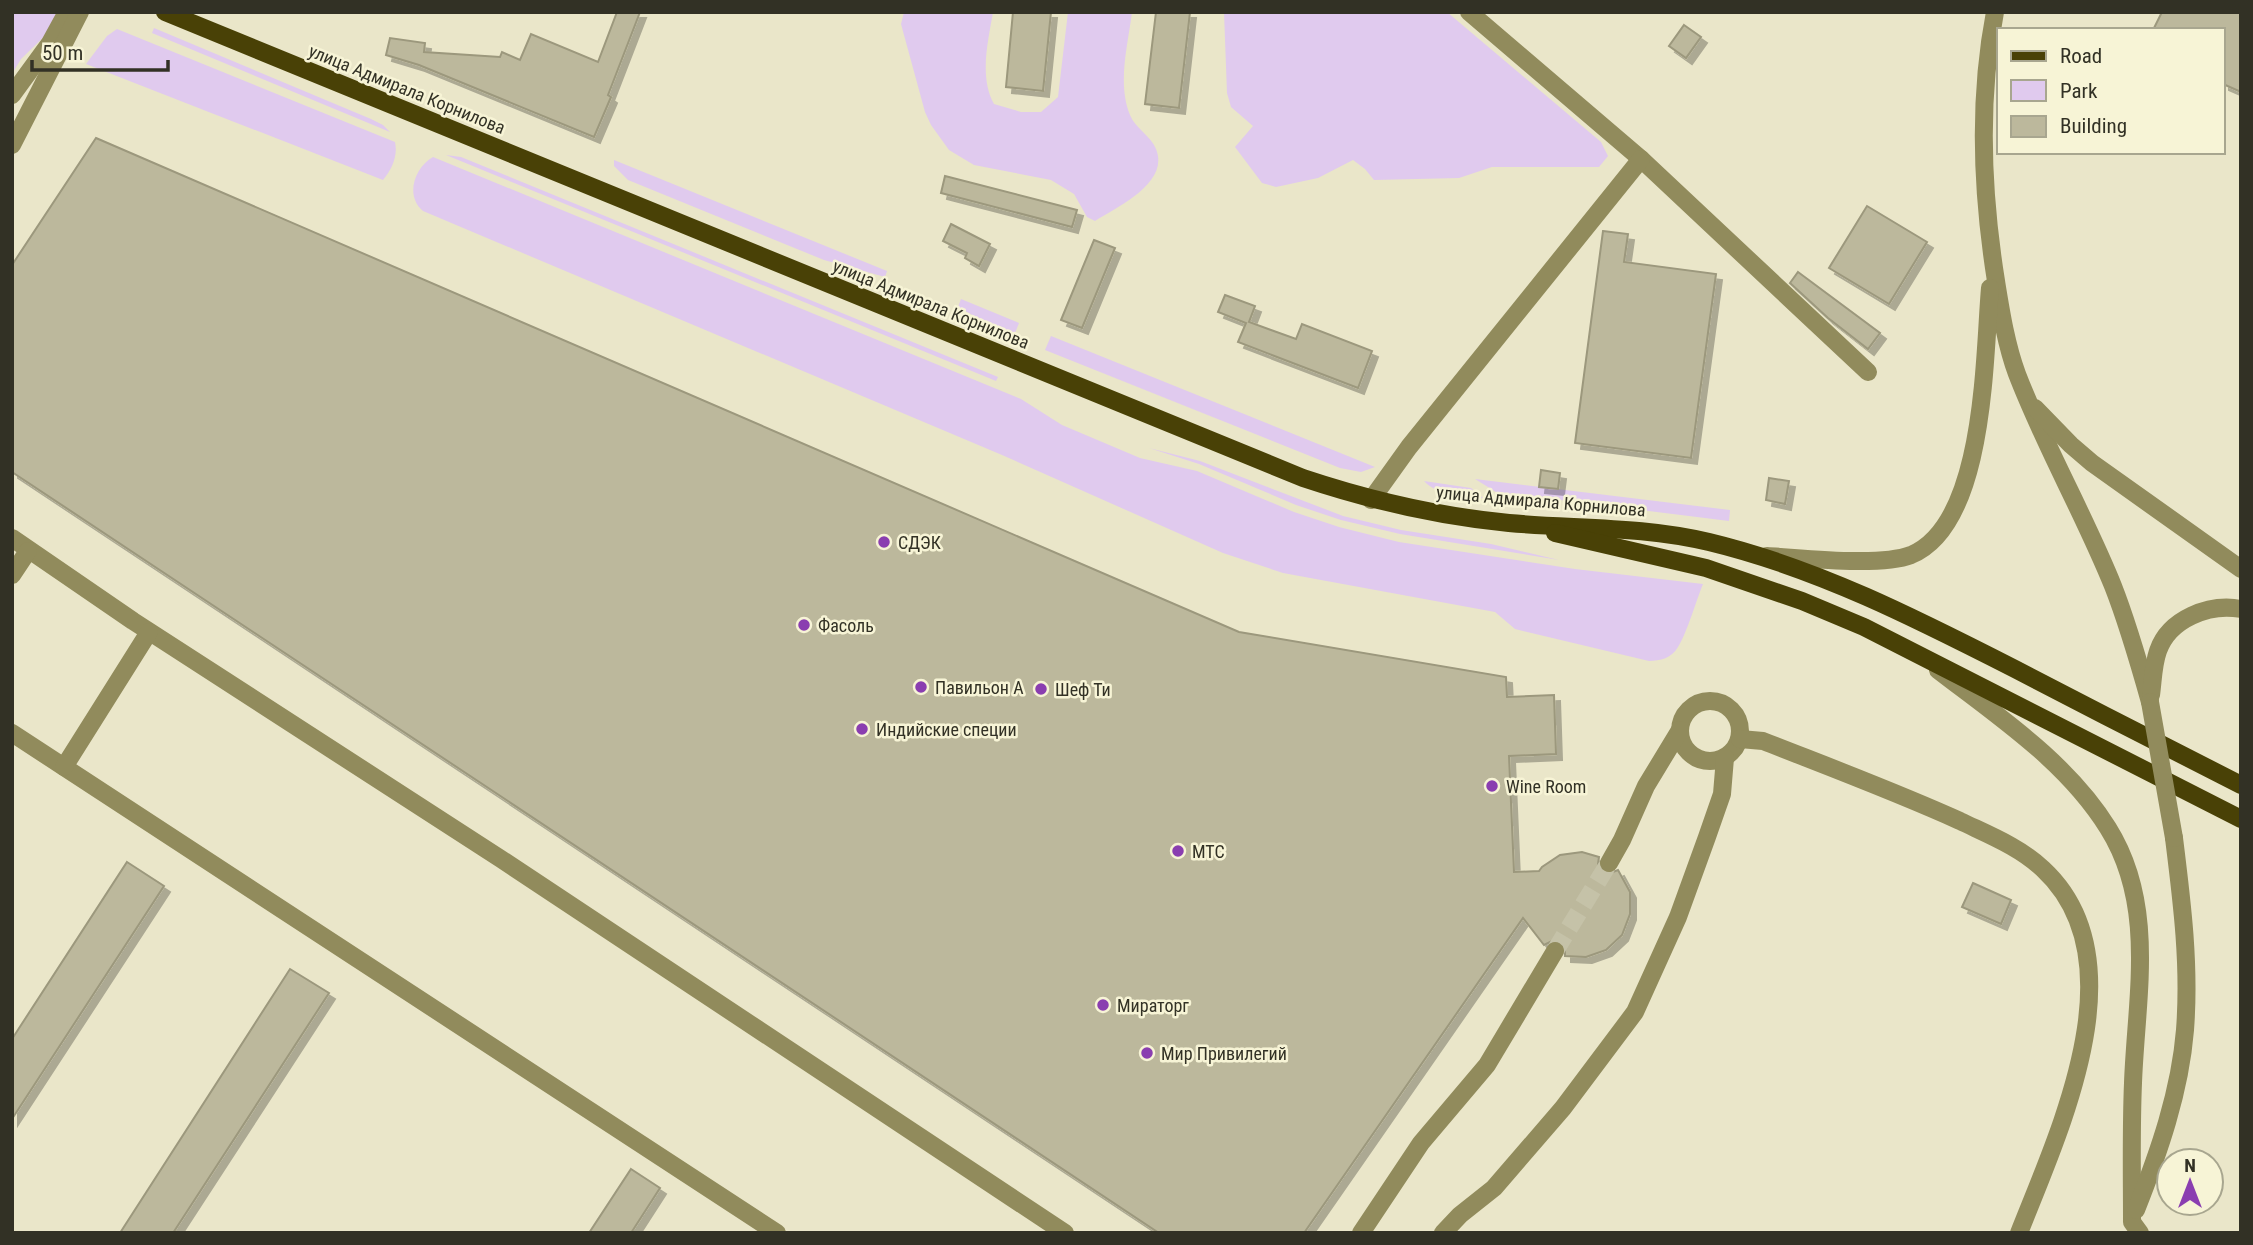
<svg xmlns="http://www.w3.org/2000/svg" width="2253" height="1245" font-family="'Roboto Condensed',sans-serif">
<defs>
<filter id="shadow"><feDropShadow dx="6" dy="6" stdDeviation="0" flood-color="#0004"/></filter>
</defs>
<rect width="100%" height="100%" fill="#eae6c9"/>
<g fill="#e0caee">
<path d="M12 12H57L53 28 21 59 12 74Z"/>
<path d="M904 12H993C988 42 979 77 994 104L1021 112H1041L1058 97 1068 12H1132C1128 45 1117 83 1130 115 1135 128 1151 136 1156 149 1170 183 1117 207 1095 221L1087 217 1074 194 1051 180 974 165 949 150 931 125 925 112 901 24Z"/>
<path d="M1224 12H1447L1601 142 1608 156 1599 167H1492L1459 178 1374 180 1365 169 1353 160 1318 178 1276 187 1262 183 1235 147 1253 126 1231 107 1227 93Z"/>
<path d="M154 28 371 119 383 125 390 132 152 33Z"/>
<path d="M117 29 395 142C398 156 392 169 383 180L86 64 107 36Z"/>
<path d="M446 155 461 157 998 377 996 381Z"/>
<path d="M433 157 1021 399 1062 425 1140 458 1197 471 1294 512 1339 527 1399 542 1575 569 1703 584C1696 601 1687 633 1678 647 1672 658 1660 661 1649 661L1515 629 1495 612 1283 573 1223 553 1002 455 423 211C405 196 414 168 433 157Z"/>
<path d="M614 160 887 271 885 277 824 260 628 180 614 166Z"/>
<path d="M961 299 1019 323 1013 338 958 307Z"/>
<path d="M1051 336 1375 467 1361 472 1340 468 1045 350Z"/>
<path d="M1149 448 1200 461 1343 516 1401 530 1491 544 1559 560 1400 534 1341 520 1296 505 1199 464Z"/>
<path d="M1475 479 1730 510 1729 521 1496 492Z"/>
<path d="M1424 481 1471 488 1483 498C1463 495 1438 496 1424 481Z"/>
</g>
<g fill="#bcb89c" stroke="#9c987d" stroke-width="2" filter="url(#shadow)">
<path d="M617 12H640L608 95 611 97 594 137 419 65 386 55 390 38 425 43 424 52 500 57 502 52 520 60 531 34 598 62Z"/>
<path d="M1013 12H1051L1043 91 1006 87Z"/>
<path d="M1156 12H1190L1179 108 1145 104Z"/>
<path d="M2162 12H2241V92L2223 84V30H2153Z"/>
<path d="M1684 25 1701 37 1686 58 1669 46Z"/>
<path d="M96 138 1239 632 1506 677 1507 697 1554 695 1556 754 1509 756 1514 872 1539 871 1542 867 1560 855 1582 852 1599 857 1598 864 1600 869 1608 874 1618 870 1630 892V914L1622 935 1606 950 1586 957 1565 956V946L1561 942 1554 940 1544 945 1523 918 1304 1233H1159L12 472V265Z"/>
<path d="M945 176 1077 210 1072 227 941 193Z"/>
<path d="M1867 206 1927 242 1889 304 1829 268Z"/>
<path d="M951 224 990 244 979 266 965 258 967 253 943 241Z"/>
<path d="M1603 231 1628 234 1624 262 1716 274 1691 458 1575 443Z"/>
<path d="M1094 240 1115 248 1082 328 1061 320Z"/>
<path d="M1798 272 1880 333 1868 349 1828 318 1790 283Z"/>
<path d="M1225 295 1255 306 1249 322 1296 339 1302 324 1372 351 1358 388 1238 342 1246 323 1218 312Z"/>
<path d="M1541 470 1560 473 1558 489 1539 487Z"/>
<path d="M1769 478 1789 481 1785 504 1766 500Z"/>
<path d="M127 862 164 886 12 1119V1039Z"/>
<path d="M1973 883 2011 900 2001 924 1962 907Z"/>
<path d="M290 969 329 993 173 1233H120Z"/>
<path d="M631 1169 660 1188 631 1233H589Z"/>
</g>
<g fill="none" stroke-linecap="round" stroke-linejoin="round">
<path stroke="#c5c2a8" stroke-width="18" stroke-dasharray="18 9" stroke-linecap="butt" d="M1555 951 1609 863"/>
<g stroke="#918b5c" stroke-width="18">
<path d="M1469 12 1641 159 1868 372"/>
<path d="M1995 12C1978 100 1982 193 1996 281 2001 312 2006 344 2017 374 2045 447 2084 514 2113 586 2128 624 2139 663 2150 702"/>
<path d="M12 95 50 43 67 12"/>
<path d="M12 145 80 12"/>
<path d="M2035 408 2071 445 2092 463 2241 569"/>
<path d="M1371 500 1409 447 1641 159"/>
<path d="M12 538 133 621 501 859 1065 1233"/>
<path d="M1767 556C1803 558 1880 567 1911 555 1986 524 1984 355 1990 288"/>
<path d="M12 575 28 551"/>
<path d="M1938 670C1999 717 2067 762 2108 828 2157 906 2136 998 2133 1083 2131 1129 2132 1176 2132 1222L2140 1233"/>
<path d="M2151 695C2153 681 2153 665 2158 651 2169 619 2209 603 2241 609"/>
<circle cx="1710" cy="731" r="30"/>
<path d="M12 733 777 1233"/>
<path d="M1740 739 1763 741C1829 767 1896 792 1960 821 1989 835 2020 847 2043 869 2141 960 2059 1131 2019 1233"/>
<path d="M64 767 149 632"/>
<path d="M1609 863 1622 840 1646 786 1680 730"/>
<path d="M2136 1210C2159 1152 2180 1092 2185 1030 2190 965 2182 902 2174 838"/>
<path d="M1361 1233 1421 1143 1487 1065 1555 951"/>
<path d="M1443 1233 1460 1215 1494 1188 1563 1108 1635 1012 1678 917 1707 837 1722 794 1725 758"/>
</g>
<g stroke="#494106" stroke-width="18">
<path d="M165 12 1303 478C1372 501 1437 516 1509 523 1576 529 1643 526 1709 542 1817 568 1917 619 2015 669 2090 708 2166 747 2241 785"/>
<path d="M1555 533 1706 568 1802 601 1864 627 2241 819"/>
</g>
<path stroke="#918b5c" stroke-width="18" d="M2150 702 2174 838"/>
</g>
<g fill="#8a3eb0" stroke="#f7f4d6" stroke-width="2.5">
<circle cx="884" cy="542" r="7"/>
<circle cx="804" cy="625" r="7"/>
<circle cx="921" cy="687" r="7"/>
<circle cx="1041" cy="689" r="7"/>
<circle cx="862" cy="729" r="7"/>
<circle cx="1492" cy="786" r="7"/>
<circle cx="1178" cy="851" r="7"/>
<circle cx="1103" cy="1005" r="7"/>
<circle cx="1147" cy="1053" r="7"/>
</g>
<g text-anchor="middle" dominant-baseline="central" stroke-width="5" stroke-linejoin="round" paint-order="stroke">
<g font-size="18" fill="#323125" stroke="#f7f4d6">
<text transform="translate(407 89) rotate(22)">улица Адмирала Корнилова</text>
<text transform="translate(931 304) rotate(22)">улица Адмирала Корнилова</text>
<text transform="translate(1541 501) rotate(5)">улица Адмирала Корнилова</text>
</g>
<g font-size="18" fill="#323125" stroke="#f7f4d6" text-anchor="start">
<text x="898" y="542">СДЭК</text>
<text x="818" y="625">Фасоль</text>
<text x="935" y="687">Павильон А</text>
<text x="1055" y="689">Шеф Ти</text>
<text x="876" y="729">Индийские специи</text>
<text x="1506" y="786">Wine Room</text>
<text x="1192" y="851">МТС</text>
<text x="1117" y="1005">Мираторг</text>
<text x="1161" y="1053">Мир Привилегий</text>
</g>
</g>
<rect width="2253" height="1245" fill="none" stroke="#323125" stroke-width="28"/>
<rect x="1997" y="28" width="228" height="126" fill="#f7f4d6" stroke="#a8a68f" stroke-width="2"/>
<rect x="2011" y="51" width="35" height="10" fill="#494106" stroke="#a8a68f" stroke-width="2"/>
<text x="2060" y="63" font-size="21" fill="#323125">Road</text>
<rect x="2011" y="80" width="35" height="21" fill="#e0caee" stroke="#a8a68f" stroke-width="2"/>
<text x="2060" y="98" font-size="21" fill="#323125">Park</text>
<rect x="2011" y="116" width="35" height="21" fill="#bcb89c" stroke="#a8a68f" stroke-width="2"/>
<text x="2060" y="133" font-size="21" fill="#323125">Building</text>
<g transform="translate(2190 1182)"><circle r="33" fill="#f7f4d6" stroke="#a8a68f" stroke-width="2"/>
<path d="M0-5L12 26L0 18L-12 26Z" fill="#8a3eb0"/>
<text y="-10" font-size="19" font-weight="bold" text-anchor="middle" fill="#323125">N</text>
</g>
<path d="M32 60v10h136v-10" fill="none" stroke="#323125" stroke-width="3.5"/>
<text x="42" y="60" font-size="21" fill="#323125" stroke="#f7f4d6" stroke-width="5" paint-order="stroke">50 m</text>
</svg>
